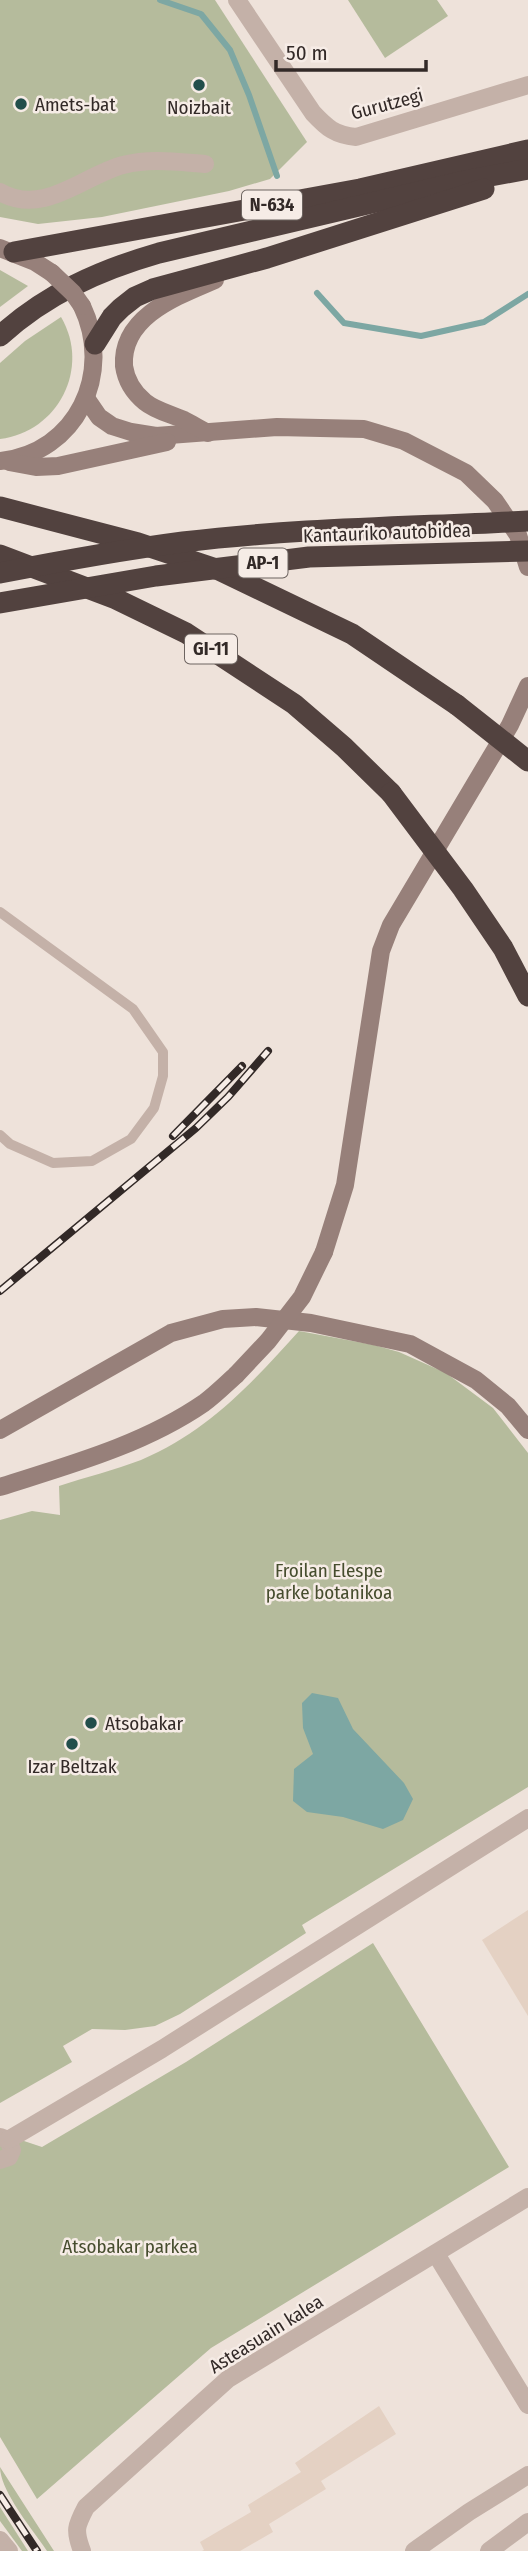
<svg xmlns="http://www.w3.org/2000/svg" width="528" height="2551" font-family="'Fira Sans Condensed',sans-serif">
<rect width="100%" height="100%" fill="#eee2da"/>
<g fill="#b5bb9c">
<path d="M0 0H215L307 142 270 179 229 191 102 217 38 224 0 217Z"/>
<path d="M348 0H437L448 16 385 58Z"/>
<path d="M0 270 28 286 0 307Z"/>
<path d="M61 317C91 368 58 432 0 439V363L25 341Z"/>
<path d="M299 1331 374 1345 399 1352 446 1373 493 1408 528 1453V1787L302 1925 306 1933 180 2014 155 2026 125 2030 92 2029 63 2046 72 2062 0 2103V1520L32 1511 60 1515 59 1486C86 1477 115 1470 141 1460 209 1431 251 1384 299 1331Z"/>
<path d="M373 1943 509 2167 211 2348 37 2499 0 2437V2133L42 2147 186 2062Z"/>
<path d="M0 2467 54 2551H47C33 2530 0 2491 0 2467Z"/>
<path d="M0 2507 28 2551H22L0 2521Z"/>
</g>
<g fill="#e4d1c3">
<path d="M528 1910V2016L482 1940Z"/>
<path d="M379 2406 396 2434 321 2481 326 2489 269 2524 273 2532 240 2551H202L204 2550 200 2542 251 2512 248 2505 301 2472 295 2463Z"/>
</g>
<path fill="#7da7a3" d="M312 1693 338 1698 353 1729 404 1783 413 1799 403 1820 383 1829 343 1817 307 1812 293 1801 294 1769 313 1754 303 1728 302 1703Z"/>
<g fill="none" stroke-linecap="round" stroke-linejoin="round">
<g stroke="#7da7a3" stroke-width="6">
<path d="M160 0 201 14 230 50 249 95 277 176"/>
<path d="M317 293 344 323 421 336 484 322 528 294"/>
</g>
<path stroke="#c4b1a8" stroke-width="10" d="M0 912 133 1009 163 1052V1076L154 1108 131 1139 92 1161 53 1163 10 1144 0 1135"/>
<g stroke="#c4b1a8" stroke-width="18">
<path d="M237 0 313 113C327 128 335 135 356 137L528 85"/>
<path d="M0 192C44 217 84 175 123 165 150 158 178 162 205 164"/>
<path d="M0 2137 8 2140 12 2150 9 2157 0 2160"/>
<path d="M8 2140 162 2049 528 1818"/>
<path d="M436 2254 528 2405"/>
<path d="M0 2540 9 2551"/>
<path d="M82 2551C74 2530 76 2526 86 2507L228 2379 528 2197"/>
<path d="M414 2551 469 2512 528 2475"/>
<path d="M489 2551 528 2522"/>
</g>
<g stroke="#97807a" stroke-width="18">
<path d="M0 248 35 262 52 273"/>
<path d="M86 398 99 417 112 426 131 432 156 436 277 427 364 429 404 441 466 473 495 501 518 535 528 567"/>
<path d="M208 433C200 429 192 424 184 420 171 414 156 411 145 402 134 393 126 380 124 366 121 316 178 296 215 280"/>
<path d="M0 461C77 453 114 373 82 306"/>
<path d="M9 462 36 467 58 466 167 442"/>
<path d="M324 1252 345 1185 381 951 391 925 510 725 528 686"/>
<path d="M0 1430 171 1333 223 1319 256 1317 311 1323 410 1344 476 1380 508 1406 528 1430"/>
<path d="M0 1487C69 1465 143 1445 204 1403 215 1395 226 1384 236 1375"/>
</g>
<g stroke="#52423f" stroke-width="21">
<path d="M14 252 360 189 528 150"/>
<path d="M0 336C46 294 100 270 159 253L469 180 528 169"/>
<path d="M95 344 112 317 121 308 135 297 153 289 267 258 484 189"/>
<path d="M0 507 138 543 219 570 352 634 457 705"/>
<path d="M0 555 116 599 186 633 294 704 344 747 391 793"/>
</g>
<g stroke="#322927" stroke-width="8">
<g id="rail">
<path d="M173 1136 242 1066"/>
<path d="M0 1291 196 1128 228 1097 268 1051"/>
<path d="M0 2495 37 2551"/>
</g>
</g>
<use href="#rail" stroke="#f6ece6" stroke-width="5" stroke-dasharray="16" stroke-linecap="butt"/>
<g stroke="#97807a" stroke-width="18">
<path d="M52 273 73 293 82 306"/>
<path d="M236 1375 268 1341 302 1297 324 1252"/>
</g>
<g stroke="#52423f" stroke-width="21">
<path d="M0 573C61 561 122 550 183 542 297 528 414 527 528 521"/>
<path d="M0 603 156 576 309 557 528 551"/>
<path d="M457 705 528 761"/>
<path d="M391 793 463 889 503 948 528 996"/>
</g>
</g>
<g fill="#224e4b" stroke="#f6ece6" stroke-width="2.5">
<circle cx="199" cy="85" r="7"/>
<circle cx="21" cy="104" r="7"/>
<circle cx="91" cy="1723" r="7"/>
<circle cx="72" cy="1744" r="7"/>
</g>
<g text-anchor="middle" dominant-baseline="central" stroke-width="5" stroke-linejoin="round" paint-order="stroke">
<g fill="#f6ece6" stroke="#6d6460" stroke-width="2">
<rect x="242" y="190.5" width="60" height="29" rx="5"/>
<rect x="238.5" y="548.5" width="49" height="29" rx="5"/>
<rect x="185" y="634.5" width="52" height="29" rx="5"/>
</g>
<g font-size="18" font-weight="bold" fill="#322927">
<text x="272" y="205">N-634</text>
<text x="263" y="563">AP-1</text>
<text x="211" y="649">GI-11</text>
</g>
<g font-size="19" fill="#322927" stroke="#f6ece6" text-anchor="start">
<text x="35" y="104">Amets-bat</text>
<text x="199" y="107" text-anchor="middle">Noizbait</text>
<text x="105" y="1723">Atsobakar</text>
<text x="72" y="1766" text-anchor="middle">Izar Beltzak</text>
</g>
<g font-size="19" fill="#322927" stroke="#f6ece6">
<text transform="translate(387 104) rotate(-15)">Gurutzegi</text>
<text transform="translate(387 533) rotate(-2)">Kantauriko autobidea</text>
<text transform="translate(266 2334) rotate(-32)">Asteasuain kalea</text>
</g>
<g font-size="19" fill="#464d2e" stroke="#f6ece6">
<text x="329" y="1570">Froilan Elespe<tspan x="329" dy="22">parke botanikoa</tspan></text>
<text x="130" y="2246">Atsobakar parkea</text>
</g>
</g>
<path d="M276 60v10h150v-10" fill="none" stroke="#322927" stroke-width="3.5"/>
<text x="286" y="60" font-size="21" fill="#322927" stroke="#f6ece6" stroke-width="5" paint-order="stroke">50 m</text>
</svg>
